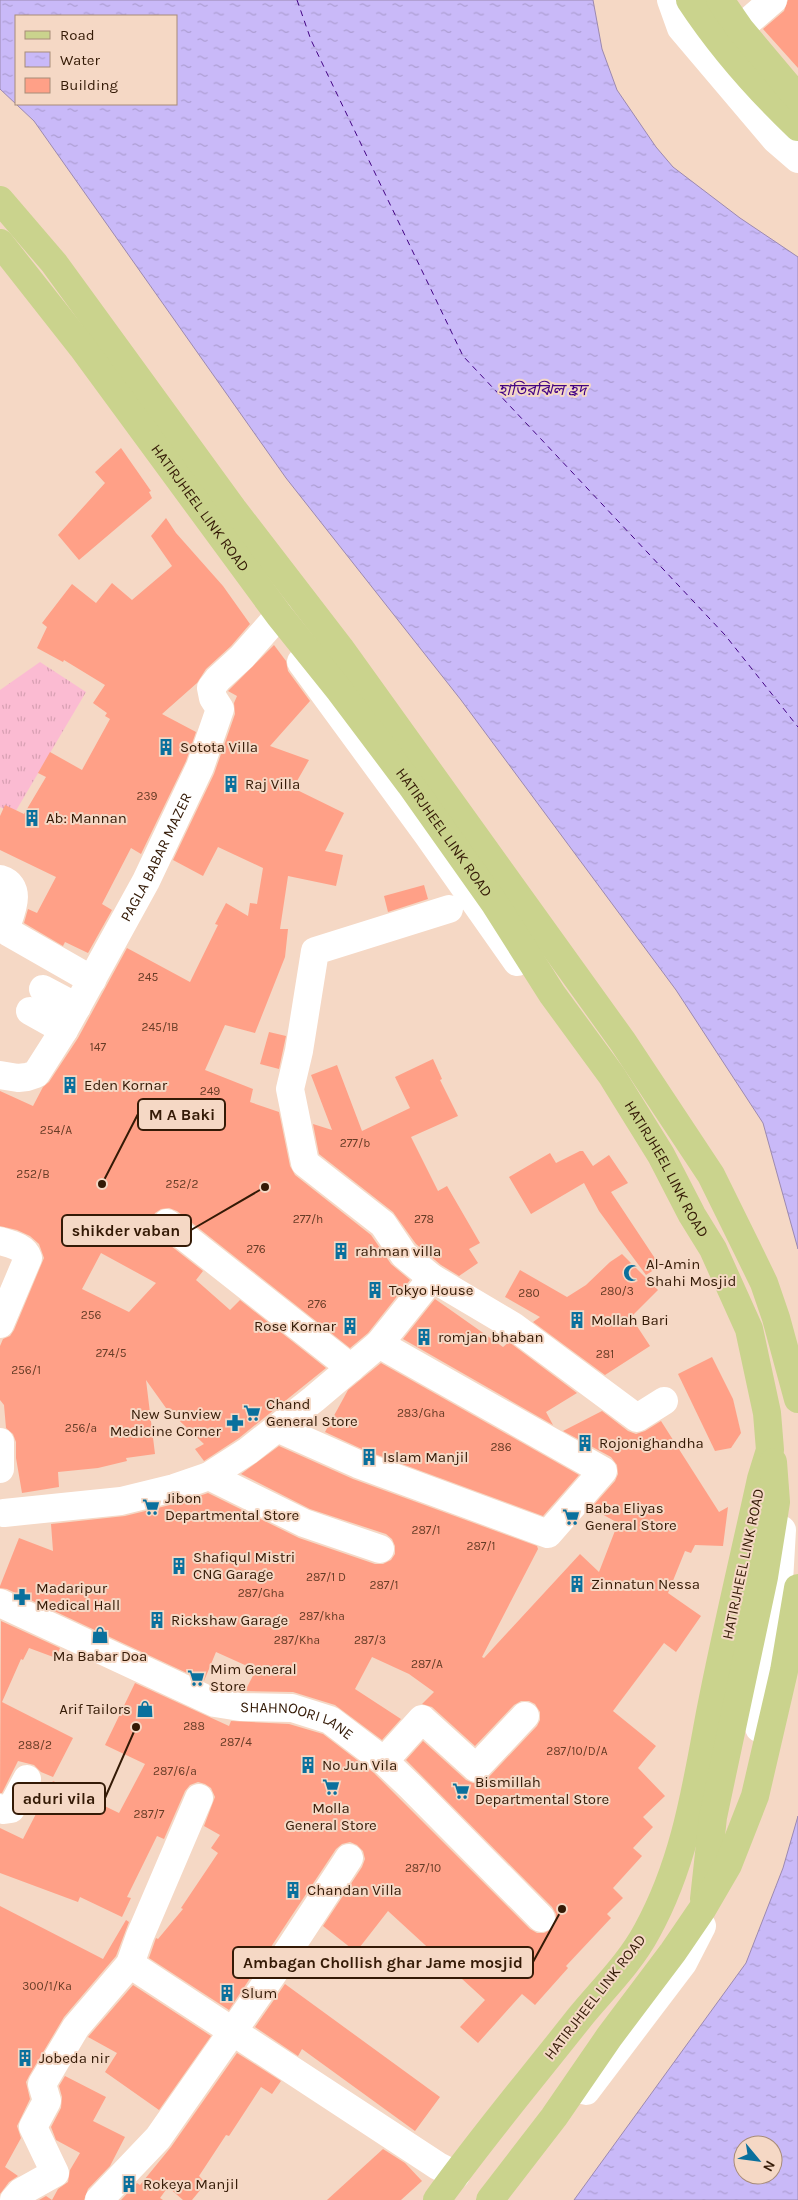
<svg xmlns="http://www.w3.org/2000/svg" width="798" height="2200" font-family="Karla,'Noto Sans Bengali',sans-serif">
<defs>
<pattern id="grass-tufts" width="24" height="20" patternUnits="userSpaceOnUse" patternTransform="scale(1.25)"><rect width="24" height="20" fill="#fbbbd2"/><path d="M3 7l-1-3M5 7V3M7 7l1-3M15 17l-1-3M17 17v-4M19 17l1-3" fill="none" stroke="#d8a0b3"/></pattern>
<pattern id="water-ripples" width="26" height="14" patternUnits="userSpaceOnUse" patternTransform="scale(1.25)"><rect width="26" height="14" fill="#c9b9f8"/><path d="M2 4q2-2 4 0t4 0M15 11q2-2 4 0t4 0" fill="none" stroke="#ad9ed3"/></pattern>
</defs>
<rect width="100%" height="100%" fill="#f5d8c5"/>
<path fill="url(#grass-tufts)" d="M40 662 86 692 14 814 0 807V690Z"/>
<g fill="url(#water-ripples)" stroke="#9c89af" fill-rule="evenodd">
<path d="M0 0H593L602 49 617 90 656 147 673 167 740 218 798 257V1249L763 1123 676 990 461 700 286 478 34 121 0 89ZM16 16H176V104H16Z"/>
<path d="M798 1816V2200H574L746 1963 783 1868ZM743 2145H773V2175H743Z"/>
</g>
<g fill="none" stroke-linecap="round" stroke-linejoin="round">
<path stroke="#420384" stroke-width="1" stroke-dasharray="6 5" stroke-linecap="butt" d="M297 0 311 40 463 356 725 635 798 727"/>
</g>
<g fill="#ffa087" fill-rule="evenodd">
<path d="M788 0H798V68L763 29 784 11Z"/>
<path d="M121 448 151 491 149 492 152 498 79 560 58 535 105 483 95 472Z"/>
<path d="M166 518 176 533 223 586 250 624 231 646 206 669 197 683 162 714 196 732 186 761 141 854 131 848 102 904 112 910 88 953 65 942 63 946 24 923 28 909 37 913 56 877 0 850V816L5 805 24 814 46 777 38 773 50 752 82 770 110 719 105 716 107 713 93 703 105 685 64 660 63 662 37 648 47 627 42 623 72 584 96 603 112 583 132 600 172 566 151 536Z"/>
<path d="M274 645 286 661 288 671 310 701 270 746 309 760 293 788 344 813 325 851 343 855 336 886 288 876 280 929H288L285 957 255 1033 225 1025 205 1070 253 1089 250 1102 279 1112 290 1166 295 1175 371 1235 391 1264 410 1280 368 1333 350 1348 177 1211 169 1208 161 1209 155 1213 152 1220 153 1229 157 1235 203 1271 196 1280 230 1310 240 1300 326 1368 239 1438 204 1461 195 1449 204 1444 166 1408 146 1380 155 1454 126 1458 127 1461 98 1468 58 1472 59 1487 22 1493 16 1458V1442L13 1434 6 1428 4 1405 0 1400V1346L3 1339 10 1336 14 1330 44 1258 39 1244 30 1236 17 1230 0 1226V1091L33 1106 43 1087 49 1082 78 1038 127 948 190 982 218 925 215 924 226 903 248 916 250 903 257 904 263 868 218 847 203 876 173 860 214 774 235 714 234 703 237 696 228 691ZM101 1253 156 1283 129 1312 82 1289Z"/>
<path d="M424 885 428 899 388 912 384 896Z"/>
<path d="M269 1032 286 1036 279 1069 260 1064Z"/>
<path d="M433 1059 442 1079 440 1080 458 1116 411 1137 438 1191 447 1186 480 1243 469 1249 478 1263 459 1276 441 1265 416 1244 393 1212 319 1154 313 1124 332 1130 311 1075 337 1065 362 1131 410 1108 395 1077Z"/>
<path d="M580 1151H583L593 1166 609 1155 628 1183 611 1192 660 1266 646 1275 599 1211 584 1183 531 1214 509 1177 550 1153 556 1163Z"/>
<path d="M622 1254 658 1290 631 1317 650 1346 605 1375 533 1322 540 1317 505 1297 520 1270 567 1297 586 1285 610 1262Z"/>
<path d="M435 1299 503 1347 509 1342 577 1393 546 1412 553 1425 403 1339Z"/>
<path d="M712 1357 733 1399 741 1433 731 1448 715 1451 678 1374Z"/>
<path d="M381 1363 579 1475 543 1516 364 1450 325 1432 348 1390Z"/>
<path d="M602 1411 628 1431 636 1434 645 1431 661 1421 719 1512 728 1507 723 1546 695 1545 691 1553 685 1551 668 1593 701 1616 676 1652 664 1643 613 1711 656 1746 638 1768 665 1796 643 1817 653 1827 633 1848 642 1856 613 1888 623 1898 607 1914 611 1918 566 1966 568 1968 535 2005 522 1994 478 2043 460 2027 485 2000 388 1911 356 1952 323 1926 362 1867 365 1859 363 1851 357 1845 350 1842 342 1844 336 1849 229 2010 149 1958 156 1938 158 1939 183 1909 181 1908 218 1853 211 1848 220 1835 204 1826 215 1797 211 1788 205 1784 198 1782 190 1785 185 1791 164 1839 157 1836 127 1897 131 1898 122 1917 80 1897 78 1902 0 1873V1828L23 1839 53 1781 119 1813 145 1764 105 1745 135 1683 229 1726 231 1721 289 1724 323 1734 374 1773 530 1929 537 1933H544L552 1929 556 1922V1914L552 1907 406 1760 423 1741 466 1780 473 1783H481L487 1779 537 1726 540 1720V1712L535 1704 529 1701H521L514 1705 475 1746 432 1707 422 1704 434 1692 409 1674 372 1657 355 1689 401 1719 382 1740 335 1705 293 1692 245 1691 256 1670 216 1652 204 1681 7 1589 0 1588V1586L19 1538 53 1551 51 1524 125 1516 178 1503 208 1493 299 1538 375 1564H383L391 1560 395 1554V1546L392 1539 386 1534 310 1509 241 1474 279 1446 353 1479 537 1546 538 1549 482 1657 484 1658 580 1554 599 1572 618 1523 591 1508 615 1481 618 1474 617 1465 611 1457 563 1431Z"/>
<path d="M1 1621 60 1648 56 1658 29 1648 23 1660 21 1659 2 1702 73 1738 53 1777 41 1772 34 1765 18 1761 2 1793H0Z"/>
<path d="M0 1906 103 1959 126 1920 129 1922 116 1956 64 2017 29 2076 26 2082 30 2099 17 2126 21 2138 5 2167 18 2176 9 2182 0 2194Z"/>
<path d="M285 1984 440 2097 415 2131 302 2049 298 2056 255 2027Z"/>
<path d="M133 1985 211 2036 159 2110 105 2072 117 2053 88 2037Z"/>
<path d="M237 2053 281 2081 272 2094 261 2087 229 2136 226 2135 199 2176 206 2183 192 2200H183L168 2187 160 2198 163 2200H121L137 2183 140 2185 171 2147Z"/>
<path d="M65 2076 106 2097 93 2121 125 2137 110 2166 88 2189 84 2200H39L46 2196 52 2200 58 2189 68 2182 70 2170 80 2153 56 2140 51 2127 61 2108 62 2097 59 2086Z"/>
<path d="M383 2149 405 2163 422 2181 401 2200H327Z"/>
</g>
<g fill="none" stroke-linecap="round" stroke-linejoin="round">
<g stroke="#fff" stroke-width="28">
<path d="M671 0 681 28 776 140 798 159"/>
<path d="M751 19 773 0"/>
<path d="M301 662 427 834 517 962"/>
<path d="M0 879C23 886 12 910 6 927L8 932 92 980"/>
<path d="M449 909 315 951 299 1051 290 1089 305 1163 383 1224 404 1255 432 1278 513 1326 637 1418 664 1401"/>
<path d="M43 989 77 1007"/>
<path d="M30 1011 64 1030"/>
<path id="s1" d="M0 1075 18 1078 27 1077 36 1074 64 1030 146 881 200 767 220 709 213 698 211 688 218 679 242 657 279 615"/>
<path d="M167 1223 351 1368"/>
<path d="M0 1241C10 1244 25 1247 28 1258L0 1324"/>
<path d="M277 1428 358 1464 548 1534 603 1471 379 1344"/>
<path d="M0 1442V1469"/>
<path d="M209 1476 304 1523 380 1549"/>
<path d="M4 1513 121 1501 174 1488 209 1476 248 1451 314 1399 379 1344 432 1278"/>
<path id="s2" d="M0 1603 215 1703 240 1707 292 1708 330 1720 384 1761 410 1786 541 1918"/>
<path d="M759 1728 777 1616 782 1530"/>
<path d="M384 1761 422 1719 476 1768 525 1716"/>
<path d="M0 1808 4 1810 11 1809 27 1779"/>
<path d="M130 1964 438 2166 456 2175"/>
<path d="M586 2091 683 1963 702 1926"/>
<path d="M14 2200 21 2192 55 2173 33 2127 47 2101 42 2084 76 2027 130 1964 140 1936 199 1798"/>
<path d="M99 2200 158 2138 277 1968 349 1858"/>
</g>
<g stroke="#cad38d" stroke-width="28">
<path d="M690 0C721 47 757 88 798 127"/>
<path d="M720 0 740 29 798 98"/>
<path d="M0 200 54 263 233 509 340 648 623 1042 711 1175 747 1248 764 1283 776 1318 798 1399"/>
<path id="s3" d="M0 243 82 347 279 615 340 691 410 784 495 904 552 994 612 1076 661 1155 692 1215 713 1249 749 1329 767 1413 770 1450 761 1479C744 1557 725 1635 710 1713 696 1788 685 1862 647 1931 630 1963 603 1989 580 2017 532 2078 482 2137 437 2200"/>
<path d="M704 1899 713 1817 764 1577 776 1502 773 1462"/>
<path d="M490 2200 554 2117 609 2037 673 1952 703 1908 728 1865 755 1796 784 1671 798 1588"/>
</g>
</g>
<defs>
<g id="building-bare" transform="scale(1.35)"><path d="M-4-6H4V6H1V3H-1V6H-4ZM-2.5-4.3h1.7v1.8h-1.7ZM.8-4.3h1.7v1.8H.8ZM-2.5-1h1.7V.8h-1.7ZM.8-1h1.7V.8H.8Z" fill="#0a709d" stroke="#f5d8c5" stroke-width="2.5" paint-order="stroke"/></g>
<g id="mosque-bare" transform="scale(1.35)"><path d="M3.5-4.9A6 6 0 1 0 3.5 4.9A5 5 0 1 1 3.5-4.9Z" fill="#0a709d" stroke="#f5d8c5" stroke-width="2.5" paint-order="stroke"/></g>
<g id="supermarket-bare" transform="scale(1.35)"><path d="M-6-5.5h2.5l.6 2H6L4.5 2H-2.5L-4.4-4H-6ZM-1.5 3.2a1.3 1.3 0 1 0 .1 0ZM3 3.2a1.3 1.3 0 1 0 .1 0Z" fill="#0a709d" stroke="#f5d8c5" stroke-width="2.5" paint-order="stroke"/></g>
<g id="pharmacy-bare" transform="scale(1.35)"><path d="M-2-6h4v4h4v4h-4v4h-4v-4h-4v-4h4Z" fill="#0a709d" stroke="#f5d8c5" stroke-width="2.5" paint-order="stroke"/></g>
<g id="shop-bare" transform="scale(1.35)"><path d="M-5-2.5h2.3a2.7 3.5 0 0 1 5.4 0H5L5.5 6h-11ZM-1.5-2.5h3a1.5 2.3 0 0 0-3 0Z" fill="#0a709d" stroke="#f5d8c5" stroke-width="2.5" paint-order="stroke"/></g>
</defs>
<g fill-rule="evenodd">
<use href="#building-bare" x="166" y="747"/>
<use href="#building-bare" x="231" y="784"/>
<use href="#building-bare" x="32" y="818"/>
<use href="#building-bare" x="70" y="1085"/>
<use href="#building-bare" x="341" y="1251"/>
<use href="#mosque-bare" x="632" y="1273"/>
<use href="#building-bare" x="375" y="1290"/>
<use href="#building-bare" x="577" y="1320"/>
<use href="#building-bare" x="350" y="1326"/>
<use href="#building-bare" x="424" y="1337"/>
<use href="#supermarket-bare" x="252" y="1413"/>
<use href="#pharmacy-bare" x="235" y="1423"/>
<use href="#building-bare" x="585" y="1443"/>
<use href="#building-bare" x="369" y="1457"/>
<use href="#supermarket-bare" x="151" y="1507"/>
<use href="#supermarket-bare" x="571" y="1517"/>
<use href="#building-bare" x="179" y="1566"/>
<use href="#building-bare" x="577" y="1584"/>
<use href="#pharmacy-bare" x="22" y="1597"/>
<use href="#building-bare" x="157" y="1620"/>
<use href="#shop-bare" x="100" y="1635"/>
<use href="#supermarket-bare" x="196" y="1678"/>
<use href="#shop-bare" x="145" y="1709"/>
<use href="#building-bare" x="308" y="1765"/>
<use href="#supermarket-bare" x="331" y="1787"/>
<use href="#supermarket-bare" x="461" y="1791"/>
<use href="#building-bare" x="293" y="1890"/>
<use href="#building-bare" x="227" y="1993"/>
<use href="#building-bare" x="25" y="2058"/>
<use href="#building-bare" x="129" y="2184"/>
</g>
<g text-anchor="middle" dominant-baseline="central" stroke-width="4" stroke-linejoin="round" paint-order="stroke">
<g font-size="12" fill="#673c26">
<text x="147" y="796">239</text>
<text x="148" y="977">245</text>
<text x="160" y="1027">245/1B</text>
<text x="98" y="1047">147</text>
<text x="210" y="1091">249</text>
<text x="56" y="1130">254/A</text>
<text x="355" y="1143">277/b</text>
<text x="33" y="1174">252/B</text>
<text x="182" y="1184">252/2</text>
<text x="308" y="1219">277/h</text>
<text x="424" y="1219">278</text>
<text x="256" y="1249">276</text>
<text x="617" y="1291">280/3</text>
<text x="529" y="1293">280</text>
<text x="317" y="1304">276</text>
<text x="91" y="1315">256</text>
<text x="111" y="1353">274/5</text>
<text x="605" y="1354">281</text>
<text x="26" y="1370">256/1</text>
<text x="421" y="1413">283/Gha</text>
<text x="81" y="1428">256/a</text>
<text x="501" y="1447">286</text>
<text x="426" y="1530">287/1</text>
<text x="481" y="1546">287/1</text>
<text x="326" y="1577">287/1 D</text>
<text x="384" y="1585">287/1</text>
<text x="261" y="1593">287/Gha</text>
<text x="322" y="1616">287/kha</text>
<text x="297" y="1640">287/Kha</text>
<text x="370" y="1640">287/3</text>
<text x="427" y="1664">287/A</text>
<text x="194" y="1726">288</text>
<text x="236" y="1742">287/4</text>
<text x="35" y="1745">288/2</text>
<text x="577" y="1751">287/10/D/A</text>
<text x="175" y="1771">287/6/a</text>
<text x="149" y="1814">287/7</text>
<text x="423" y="1868">287/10</text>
<text x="47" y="1986">300/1/Ka</text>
</g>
<g font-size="15" fill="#341a06" stroke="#f5d8c5">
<text stroke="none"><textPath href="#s3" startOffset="332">HATIRJHEEL LINK ROAD</textPath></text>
<text stroke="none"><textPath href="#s3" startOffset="738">HATIRJHEEL LINK ROAD</textPath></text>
<text stroke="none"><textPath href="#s1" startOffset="285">PAGLA BABAR MAZER</textPath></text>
<text stroke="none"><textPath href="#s3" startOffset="1142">HATIRJHEEL LINK ROAD</textPath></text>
<text transform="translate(743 1564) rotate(-78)">HATIRJHEEL LINK ROAD</text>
<text stroke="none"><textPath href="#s2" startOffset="322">SHAHNOORI LANE</textPath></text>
<text transform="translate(595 1997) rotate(-52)">HATIRJHEEL LINK ROAD</text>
</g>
<g font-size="15" fill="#341a06" stroke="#f5d8c5" text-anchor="start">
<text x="180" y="747">Sotota Villa</text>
<text x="245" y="784">Raj Villa</text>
<text x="46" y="818">Ab: Mannan</text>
<text x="84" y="1085">Eden Kornar</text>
<text x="355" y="1251">rahman villa</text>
<text x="646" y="1264">Al-Amin<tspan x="646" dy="17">Shahi Mosjid</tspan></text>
<text x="389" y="1290">Tokyo House</text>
<text x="591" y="1320">Mollah Bari</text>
<text x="336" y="1326" text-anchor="end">Rose Kornar</text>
<text x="438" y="1337">romjan bhaban</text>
<text x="266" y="1404">Chand<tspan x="266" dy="17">General Store</tspan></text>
<text x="221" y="1414" text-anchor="end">New Sunview<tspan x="221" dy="17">Medicine Corner</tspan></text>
<text x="599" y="1443">Rojonighandha</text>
<text x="383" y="1457">Islam Manjil</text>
<text x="165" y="1498">Jibon<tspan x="165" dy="17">Departmental Store</tspan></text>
<text x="585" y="1508">Baba Eliyas<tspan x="585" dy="17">General Store</tspan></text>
<text x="193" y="1557">Shafiqul Mistri<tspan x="193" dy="17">CNG Garage</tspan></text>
<text x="591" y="1584">Zinnatun Nessa</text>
<text x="36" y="1588">Madaripur<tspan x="36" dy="17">Medical Hall</tspan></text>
<text x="171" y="1620">Rickshaw Garage</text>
<text x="100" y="1656" text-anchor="middle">Ma Babar Doa</text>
<text x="210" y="1669">Mim General<tspan x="210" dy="17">Store</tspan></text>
<text x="131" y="1709" text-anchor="end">Arif Tailors</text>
<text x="322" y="1765">No Jun Vila</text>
<text x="475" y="1782">Bismillah<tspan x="475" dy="17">Departmental Store</tspan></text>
<text x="331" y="1808" text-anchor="middle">Molla<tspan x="331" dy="17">General Store</tspan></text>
<text x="307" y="1890">Chandan Villa</text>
<text x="241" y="1993">Slum</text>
<text x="39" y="2058">Jobeda nir</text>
<text x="143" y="2184">Rokeya Manjil</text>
</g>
<g font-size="16" font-style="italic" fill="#420384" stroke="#f5d8c5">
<text x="542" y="389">হাতিরঝিল হ্রদ</text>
</g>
</g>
<path fill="none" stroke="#341a06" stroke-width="2" d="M102 1184L138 1114M265 1187L191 1230M136 1727L105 1798M562 1909L533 1962"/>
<g fill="#341a06" stroke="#f5d8c5" stroke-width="2">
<circle cx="102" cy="1184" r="5"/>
<circle cx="265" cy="1187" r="5"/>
<circle cx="136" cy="1727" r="5"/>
<circle cx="562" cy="1909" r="5"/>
</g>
<g fill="#f5d8c5" stroke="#341a06" stroke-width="2">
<rect x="138" y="1099" width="87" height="31" rx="5"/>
<rect x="62" y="1215" width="129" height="31" rx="5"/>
<rect x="13" y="1783" width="92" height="31" rx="5"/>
<rect x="233" y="1947" width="300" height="31" rx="5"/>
</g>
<g font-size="16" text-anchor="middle" font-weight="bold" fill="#341a06">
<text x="182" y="1120">M A Baki</text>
<text x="126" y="1236">shikder vaban</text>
<text x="59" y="1804">aduri vila</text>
<text x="383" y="1968">Ambagan Chollish ghar Jame mosjid</text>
</g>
<rect x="15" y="15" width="162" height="90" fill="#f5d8c5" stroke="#a88c79"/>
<rect x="25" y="31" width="25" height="8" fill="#cad38d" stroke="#a88c79"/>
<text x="60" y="40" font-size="15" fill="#341a06">Road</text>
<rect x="25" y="52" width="25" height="15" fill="url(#water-ripples)" stroke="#a88c79"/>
<text x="60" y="65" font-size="15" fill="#341a06">Water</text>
<rect x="25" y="78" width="25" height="15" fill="#ffa087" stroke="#a88c79"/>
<text x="60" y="90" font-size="15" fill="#341a06">Building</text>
<g transform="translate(758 2160) rotate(119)"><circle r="24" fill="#f5d8c5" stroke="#a88c79"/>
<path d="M0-4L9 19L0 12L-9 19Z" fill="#0a709d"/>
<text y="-8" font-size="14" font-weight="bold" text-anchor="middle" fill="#341a06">N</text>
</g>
</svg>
